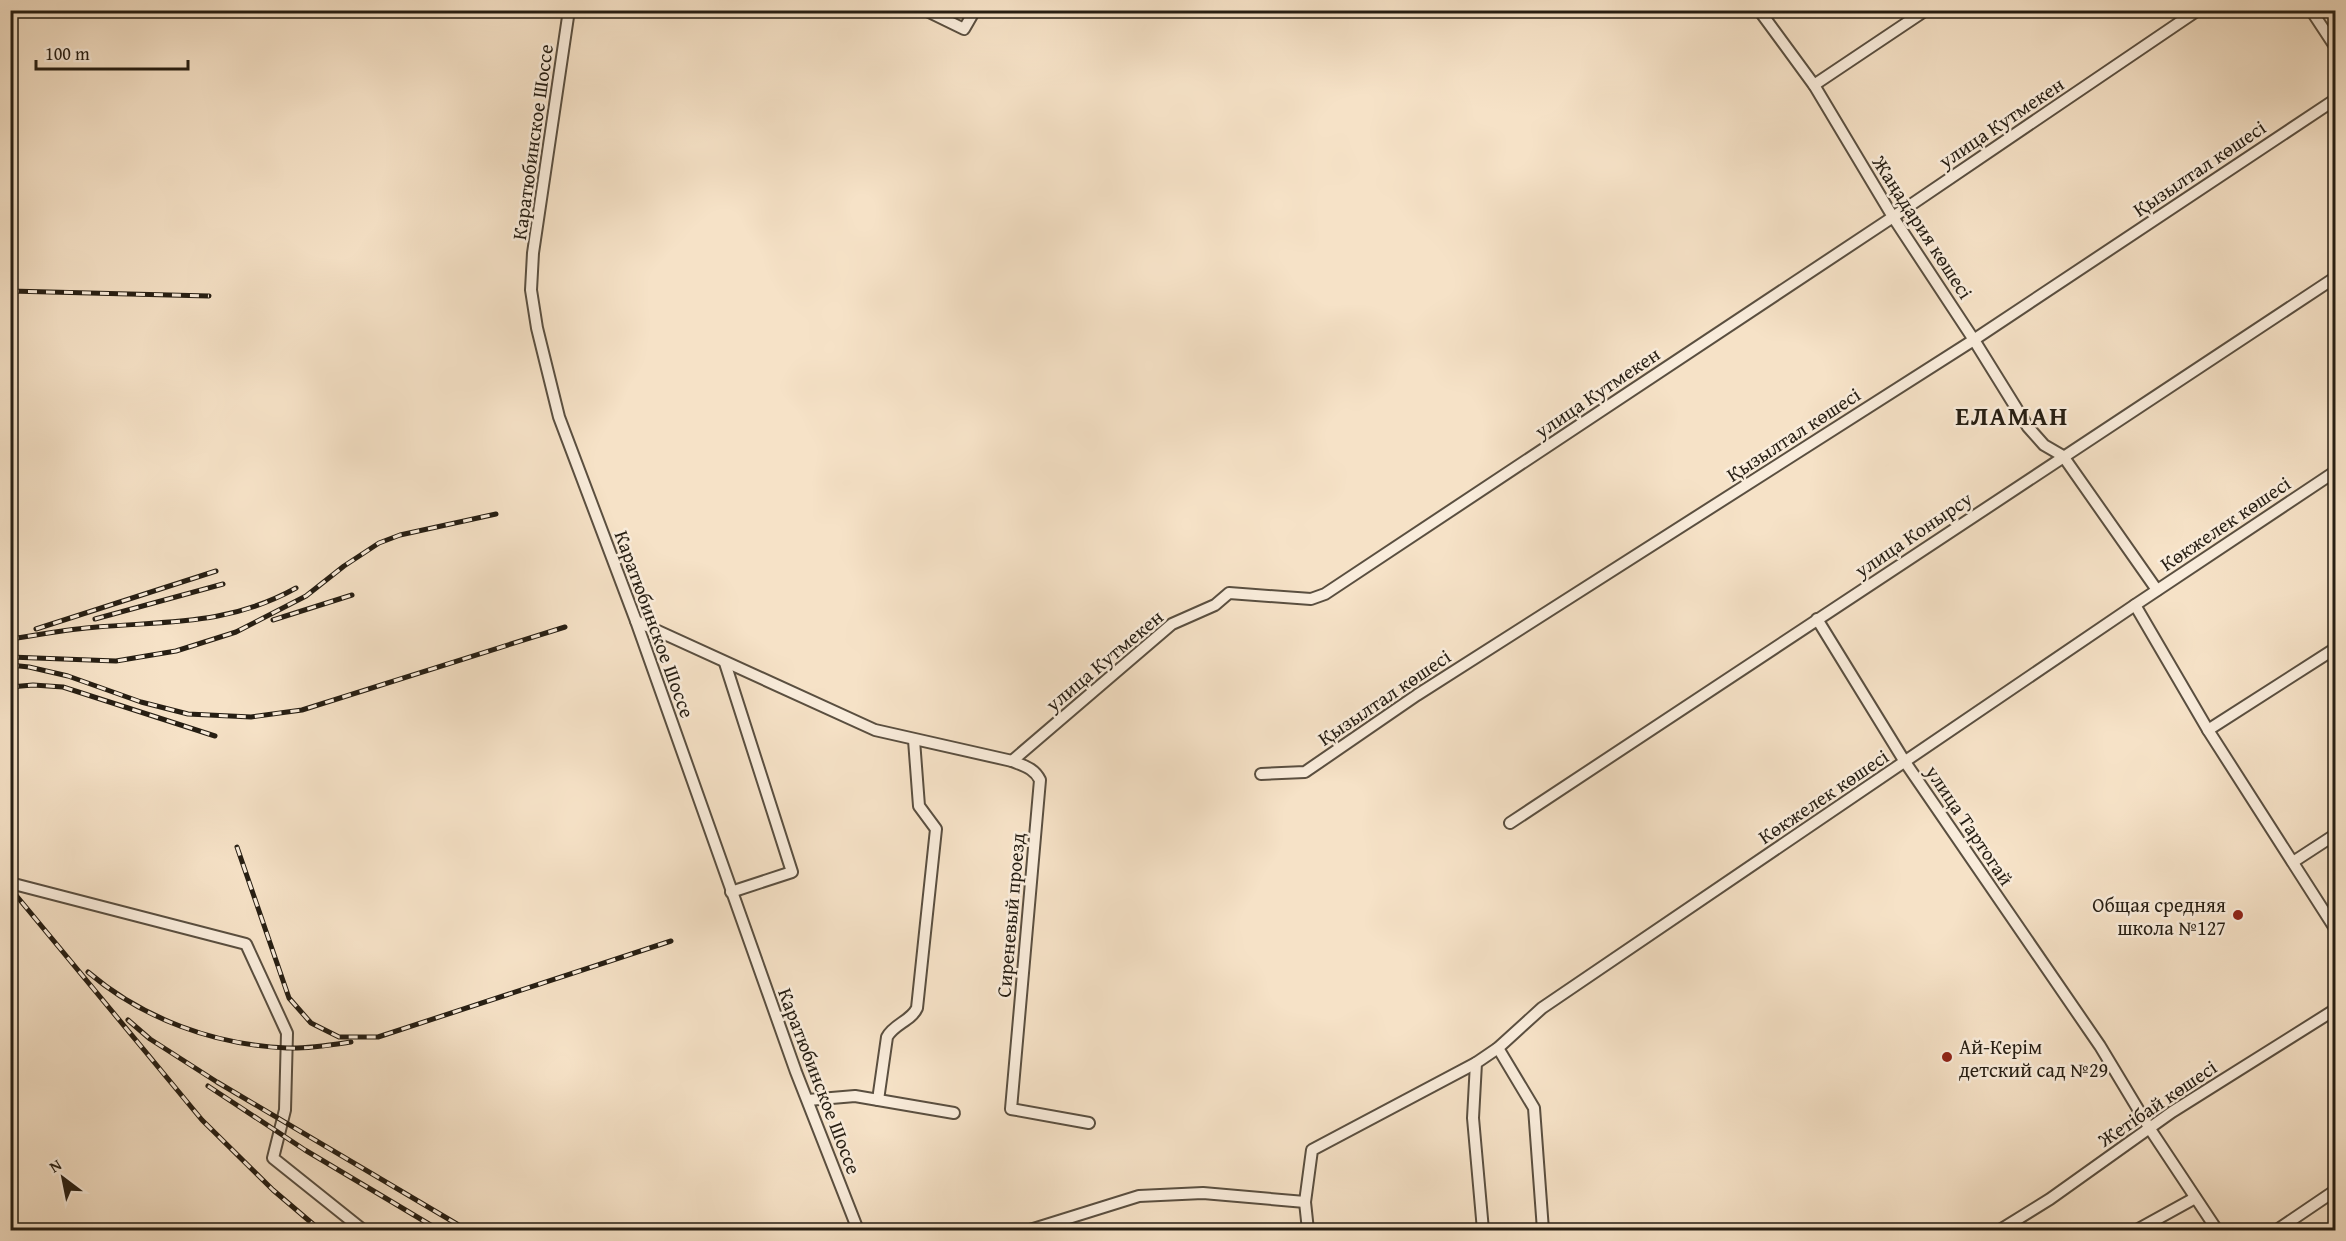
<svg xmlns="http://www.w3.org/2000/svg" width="2346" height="1241" font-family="'Gentium Book Plus',serif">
<rect width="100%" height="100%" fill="#f6e2c7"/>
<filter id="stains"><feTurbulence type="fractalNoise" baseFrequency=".00333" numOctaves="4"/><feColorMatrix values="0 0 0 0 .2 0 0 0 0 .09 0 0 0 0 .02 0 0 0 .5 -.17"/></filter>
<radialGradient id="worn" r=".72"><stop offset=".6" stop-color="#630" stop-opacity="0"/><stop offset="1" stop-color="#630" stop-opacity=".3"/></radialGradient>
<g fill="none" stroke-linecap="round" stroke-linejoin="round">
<g stroke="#5a4f40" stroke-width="14">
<g id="street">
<path d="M569 10 533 253 531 290 537 328 559 417 636 621 796 1072 858 1230"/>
<path d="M925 10 964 29 975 10"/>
<path d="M1759 10 1814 85 1893 217 1974 340 2028 427 2044 445 2063 456 2157 590"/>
<path d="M2311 10 2336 48"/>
<path d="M1814 85 1926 10"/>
<path d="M2135 605 2208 730 2336 930"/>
<path d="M1817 619 1905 762 2100 1046 2150 1129 2217 1230"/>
<path d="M636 621 875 730 1012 761C1024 766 1034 768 1040 780L1011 1109 1089 1123"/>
<path d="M725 663 792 872 731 892"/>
<path d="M2208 730 2336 648"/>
<path d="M1012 761 1172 624 1215 605 1229 593 1311 599 1325 594 1893 217 2198 10"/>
<path d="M1261 774 1305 772 1417 695 1969 343 2336 99"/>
<path d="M1510 823 2336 277"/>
<path d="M2293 862 2336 834"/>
<path d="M10 883 246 944 287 1033 285 1110 273 1158 363 1230"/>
<path d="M1498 1048 1534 1108 1543 1230"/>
<path d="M808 1100 855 1096 954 1113"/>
<path d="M878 1100 887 1037C894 1024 911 1021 917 1008L936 829 919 806 914 740"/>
<path d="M1030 1230 1139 1196 1203 1193 1305 1202"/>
<path d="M1308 1230 1305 1202 1312 1150 1476 1063"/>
<path d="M1483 1230 1473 1118 1476 1063 1498 1048 1542 1008 2135 605 2336 471"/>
<path d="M2000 1230 2050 1199 2172 1112 2336 1009"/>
<path d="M2137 1230 2195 1198"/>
<path d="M2277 1230 2336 1190"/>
</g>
</g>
<use href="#street" stroke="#f9ecdb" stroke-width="10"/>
<g stroke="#261e13" stroke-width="5">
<g id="rail">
<path d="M10 291 209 296"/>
<path d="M95 619 223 584"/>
<path d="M273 620 352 595"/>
<path d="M36 629 216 571"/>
<path d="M10 639C39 635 68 629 97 627 170 621 229 625 296 588"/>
<path d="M10 657 116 661 176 651 236 632 306 596 344 566 379 543 400 535 496 514"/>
<path d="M10 665 29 667 68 676 141 702 188 714 251 717 302 710 565 627"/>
<path d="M10 687 33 685 63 687 215 736"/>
<path d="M237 847 289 998 311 1023 339 1037H378L671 941"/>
<path d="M10 888 202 1120 273 1190 320 1230"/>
<path d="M88 972C143 1019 215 1045 287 1048 307 1049 331 1045 351 1042"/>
<path d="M128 1020 150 1039 217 1082 467 1230"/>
<path d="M208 1086 305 1150 439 1230"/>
</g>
</g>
<use href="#rail" stroke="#f9ecdb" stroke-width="3" stroke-dasharray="9" stroke-linecap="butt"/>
</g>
<g fill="#8f2418" stroke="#f9ecdb" stroke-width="2">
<circle cx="2238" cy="915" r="6"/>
<circle cx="1947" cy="1057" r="6"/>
</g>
<g text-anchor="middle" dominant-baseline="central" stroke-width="5" stroke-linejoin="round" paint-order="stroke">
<g font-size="20" fill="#261e13" stroke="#f9ecdb">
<text transform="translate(2001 122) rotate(-34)">улица Кутмекен</text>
<text transform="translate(532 142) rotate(-82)">Каратюбинское Шоссе</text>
<text transform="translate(2199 168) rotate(-34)">Қызылтал көшесі</text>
<text transform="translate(1923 227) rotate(57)">Жаңадария көшесі</text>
<text transform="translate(1597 392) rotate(-34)">улица Кутмекен</text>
<text transform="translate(1793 434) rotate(-33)">Қызылтал көшесі</text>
<text transform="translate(2225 523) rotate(-34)">Көкжелек көшесі</text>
<text transform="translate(1913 534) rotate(-34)">улица Конырсу</text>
<text transform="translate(655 624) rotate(70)">Каратюбинское Шоссе</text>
<text transform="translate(1104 660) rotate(-40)">улица Кутмекен</text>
<text transform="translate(1384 697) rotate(-34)">Қызылтал көшесі</text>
<text transform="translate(1823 796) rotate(-34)">Көкжелек көшесі</text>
<text transform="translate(1970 825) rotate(56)">улица Тартогай</text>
<text transform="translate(1010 915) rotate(-85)">Сиреневый проезд</text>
<text transform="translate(820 1081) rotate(69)">Каратюбинское Шоссе</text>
<text transform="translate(2157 1103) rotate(-34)">Жетібай көшесі</text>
</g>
<g font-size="20" fill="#261e13" stroke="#f9ecdb" text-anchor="end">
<text x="2226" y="904">Общая средняя<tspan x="2226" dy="23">школа №127</tspan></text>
<text x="1959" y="1046" text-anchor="start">Ай-Керім<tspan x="1959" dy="23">детский сад №29</tspan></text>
</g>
<g font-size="26" font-weight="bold" letter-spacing="1.5" fill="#261e13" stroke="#f9ecdb">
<text x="2012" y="415">ЕЛАМАН</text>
</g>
</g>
<rect width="2346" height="1241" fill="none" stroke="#f6e2c7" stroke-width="36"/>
<rect x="12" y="12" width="2322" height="1217" fill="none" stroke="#261e13" stroke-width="3"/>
<rect x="18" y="18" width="2310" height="1205" fill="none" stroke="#261e13" stroke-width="1.5"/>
<g transform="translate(63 1178) rotate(328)" stroke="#f9ecdb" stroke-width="4.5" paint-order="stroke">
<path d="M0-4.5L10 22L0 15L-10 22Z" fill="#261e13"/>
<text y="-9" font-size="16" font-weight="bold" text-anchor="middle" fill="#261e13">N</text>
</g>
<path d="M36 60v9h152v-9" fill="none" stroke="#261e13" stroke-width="3"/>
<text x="45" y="60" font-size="18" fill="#261e13" stroke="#f9ecdb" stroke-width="4.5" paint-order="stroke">100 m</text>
<rect width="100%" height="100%" filter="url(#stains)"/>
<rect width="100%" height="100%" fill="url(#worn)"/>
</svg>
